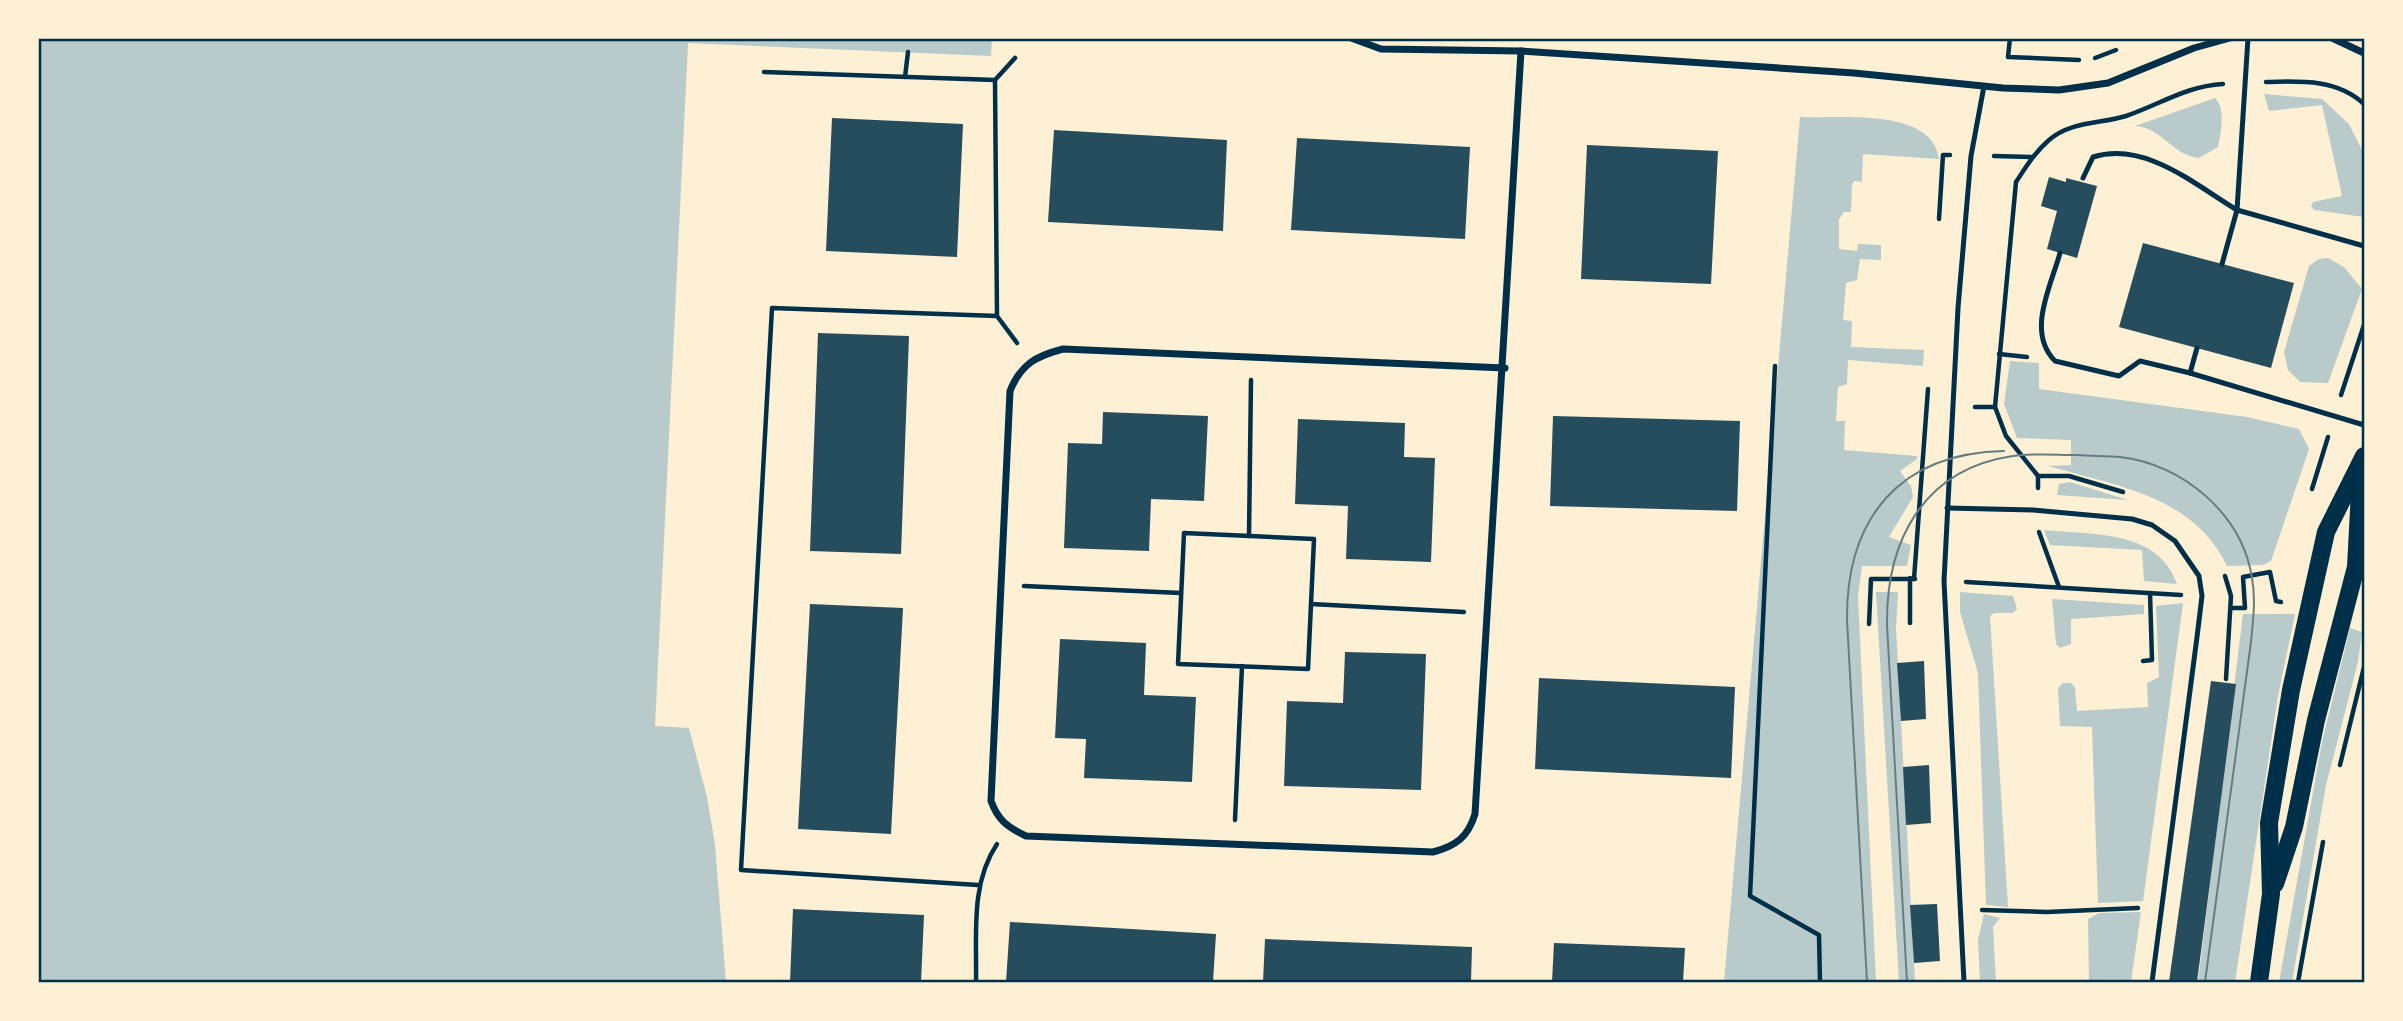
<svg xmlns="http://www.w3.org/2000/svg" width="2403" height="1021" font-family="Roboto,sans-serif">
<rect width="100%" height="100%" fill="#fdf0d5"/>
<g fill="#b9caca">
<path d="M38 39H992L991 56 688 43 655 726 689 728 707 797 715 845 726 982H39Z"/>
<path d="M2264 94 2322 99 2349 124 2364 154V217L2314 210 2311 206 2313 202 2342 196 2322 105 2269 111Z"/>
<path d="M2215 98C2226 109 2221 132 2218 147L2199 158C2172 155 2161 127 2135 126Z"/>
<path d="M1800 117C1840 119 1932 107 1939 159L1863 154 1862 182 1855 181 1852 184 1851 212H1844L1839 219V249L1857 251 1858 244 1881 245V260L1860 259 1857 280 1846 283 1843 320 1852 321 1851 347 1924 350 1923 366 1848 360 1847 384 1838 387 1836 421H1845L1844 450 1917 456V459L1900 471 1911 486 1913 497 1889 537 1911 545 1907 566H1862L1858 596 1876 982H1724Z"/>
<path d="M2328 258 2344 267 2362 289 2328 383 2300 382 2288 370 2284 352 2309 266 2319 259Z"/>
<path d="M2010 361 2039 363V389L2247 417 2299 429 2309 449 2271 561 2263 565 2227 566C2193 495 2116 486 2048 466L2071 465V440L2017 438 2004 404Z"/>
<path d="M2070 482 2128 500 2057 495 2059 484Z"/>
<path d="M2044 530C2091 535 2158 529 2177 584L2144 581 2142 550 2050 545Z"/>
<path d="M1876 592H1898L1896 628 1915 982H1899Z"/>
<path d="M1960 592 2013 596 2017 609 2013 613H1994L1990 616 2008 907 1986 905 1978 673 1960 612Z"/>
<path d="M2052 599 2144 605V614L2071 619V644L2060 648 2056 644Z"/>
<path d="M2183 603 2143 901 2098 903 2092 727 2060 726 2058 688 2063 683H2071L2075 688 2077 711 2148 707 2147 683 2159 677 2156 606Z"/>
<path d="M2243 614H2295L2278 696 2235 982H2198Z"/>
<path d="M2350 628 2362 632 2358 662 2326 785 2292 982H2279L2322 742Z"/>
<path d="M2141 912 2131 982H2089L2088 919 2099 913Z"/>
<path d="M1984 914 2000 918 1993 927 1996 982H1980L1978 940Z"/>
</g>
<g fill="#264d5e">
<path d="M832 118 963 124 957 257 826 251Z"/>
<path d="M1054 130 1227 140 1223 231 1048 222Z"/>
<path d="M1297 138 1470 147 1465 239 1291 230Z"/>
<path d="M1587 145 1718 151 1711 284 1581 279Z"/>
<path d="M2049 177 2066 182V178L2097 186 2077 258 2047 249 2057 211 2041 206Z"/>
<path d="M2143 243 2294 283 2271 368 2119 327Z"/>
<path d="M818 333 909 336 901 554 810 551Z"/>
<path d="M1103 412 1208 416 1204 501 1151 499 1149 551 1064 548 1068 443 1102 444Z"/>
<path d="M1553 416 1740 421 1737 511 1550 506Z"/>
<path d="M1298 419 1405 423 1404 457 1435 458 1431 562 1346 559 1348 506 1295 504Z"/>
<path d="M810 604 903 608 891 834 798 829Z"/>
<path d="M1060 639 1146 643 1144 695 1196 697 1192 782 1084 778 1086 739 1055 738Z"/>
<path d="M1345 652 1426 654 1421 790 1284 786 1287 701 1343 703Z"/>
<path d="M1924 661 1926 719 1901 721 1897 663Z"/>
<path d="M1539 678 1735 687 1731 778 1535 769Z"/>
<path d="M2211 681 2236 684 2197 982H2169Z"/>
<path d="M1929 765 1931 823 1906 825 1903 767Z"/>
<path d="M1937 904 1940 961 1914 963 1910 905Z"/>
<path d="M793 909 924 915 921 982H790Z"/>
<path d="M1010 922 1216 934 1213 982H1006Z"/>
<path d="M1265 939 1472 947 1471 982H1263Z"/>
<path d="M1554 943 1685 948 1683 982H1552Z"/>
</g>
<g fill="none" stroke-linecap="round" stroke-linejoin="round">
<g stroke="#003049" stroke-width="4.5">
<path d="M2010 38 2008 57 2079 60"/>
<path d="M1015 58 995 80 997 316 1017 343"/>
<path d="M2095 58 2116 50"/>
<path d="M764 72 995 80"/>
<path d="M905 77 908 52"/>
<path d="M2266 82C2301 81 2337 79 2364 104"/>
<path d="M1994 156 2031 157"/>
<path d="M1939 219 1943 155H1950"/>
<path d="M1999 354 2027 357"/>
<path d="M1775 366 1750 896 1819 935 1820 982"/>
<path d="M2341 395 2364 325"/>
<path d="M1975 407H1995"/>
<path d="M2038 476H2069L2123 492"/>
<path d="M2038 488V476L2006 436 1995 407 2016 182C2026 167 2035 152 2049 140 2071 121 2100 124 2126 116 2159 105 2186 86 2223 84"/>
<path d="M2312 489 2328 437"/>
<path d="M2039 532 2059 587"/>
<path d="M1184 533 1314 539 1308 669 1178 664Z"/>
<path d="M1249 536 1251 380"/>
<path d="M2225 576 2231 596 2226 679"/>
<path d="M1910 578V623"/>
<path d="M1914 579 1928 389"/>
<path d="M1966 582 2181 595"/>
<path d="M1024 586 1181 593"/>
<path d="M1311 604 1464 612"/>
<path d="M2231 608H2245L2243 577 2270 572 2276 601 2281 602"/>
<path d="M1869 624 1871 579H1915"/>
<path d="M2143 661 2152 660 2150 593"/>
<path d="M2340 765 2364 667"/>
<path d="M1235 820 1242 666"/>
<path d="M978 885 741 870 772 308 997 316"/>
<path d="M1982 910 2047 912 2138 908"/>
<path d="M976 982C977 936 970 884 997 844"/>
<path d="M2298 982 2323 842"/>
</g>
<g stroke="#003049" stroke-width="5">
<path d="M2083 178 2093 157C2145 141 2194 184 2237 210L2248 38"/>
<path d="M2060 253C2051 286 2026 332 2055 361L2119 376 2140 361 2190 373"/>
<path d="M2222 264 2237 210 2364 246"/>
<path d="M2197 348 2190 373 2364 425"/>
<path d="M1947 508 2033 510 2132 519 2152 525 2175 541 2199 576 2202 596 2197 637 2152 982"/>
<path d="M1964 982 1944 581 1958 308 1971 156 1984 86"/>
</g>
<g stroke="#003049" stroke-width="7">
<path d="M1351 38 1381 49 1521 51 1854 73 2003 88 2059 90 2108 83 2194 48 2230 38"/>
<path d="M2332 38 2364 53"/>
<path d="M1505 368 1063 349C1036 356 1021 364 1010 391L991 801C998 820 1007 827 1026 836L1433 852C1456 846 1468 837 1475 814 1488 559 1508 305 1521 51"/>
</g>
<g stroke="#003049" stroke-width="18">
<path d="M2275 884 2294 827 2316 720 2356 567 2361 471"/>
<path d="M2259 982 2271 894 2269 823 2291 690 2326 532 2364 456"/>
</g>
<g stroke="#657d81" stroke-width="2">
<path d="M1867 982 1847 620C1846 518 1900 453 2004 451"/>
<path d="M1907 982 1887 625C1886 541 1923 469 2013 456 2034 453 2056 455 2077 455 2091 456 2106 456 2120 457 2183 464 2242 514 2252 578 2256 599 2253 620 2251 642L2205 982"/>
</g>
</g>
<rect width="2403" height="1021" fill="none" stroke="#fdf0d5" stroke-width="80"/>
<rect x="40" y="40" width="2323" height="941" fill="none" stroke="#003049" stroke-width="2.5"/>
</svg>
